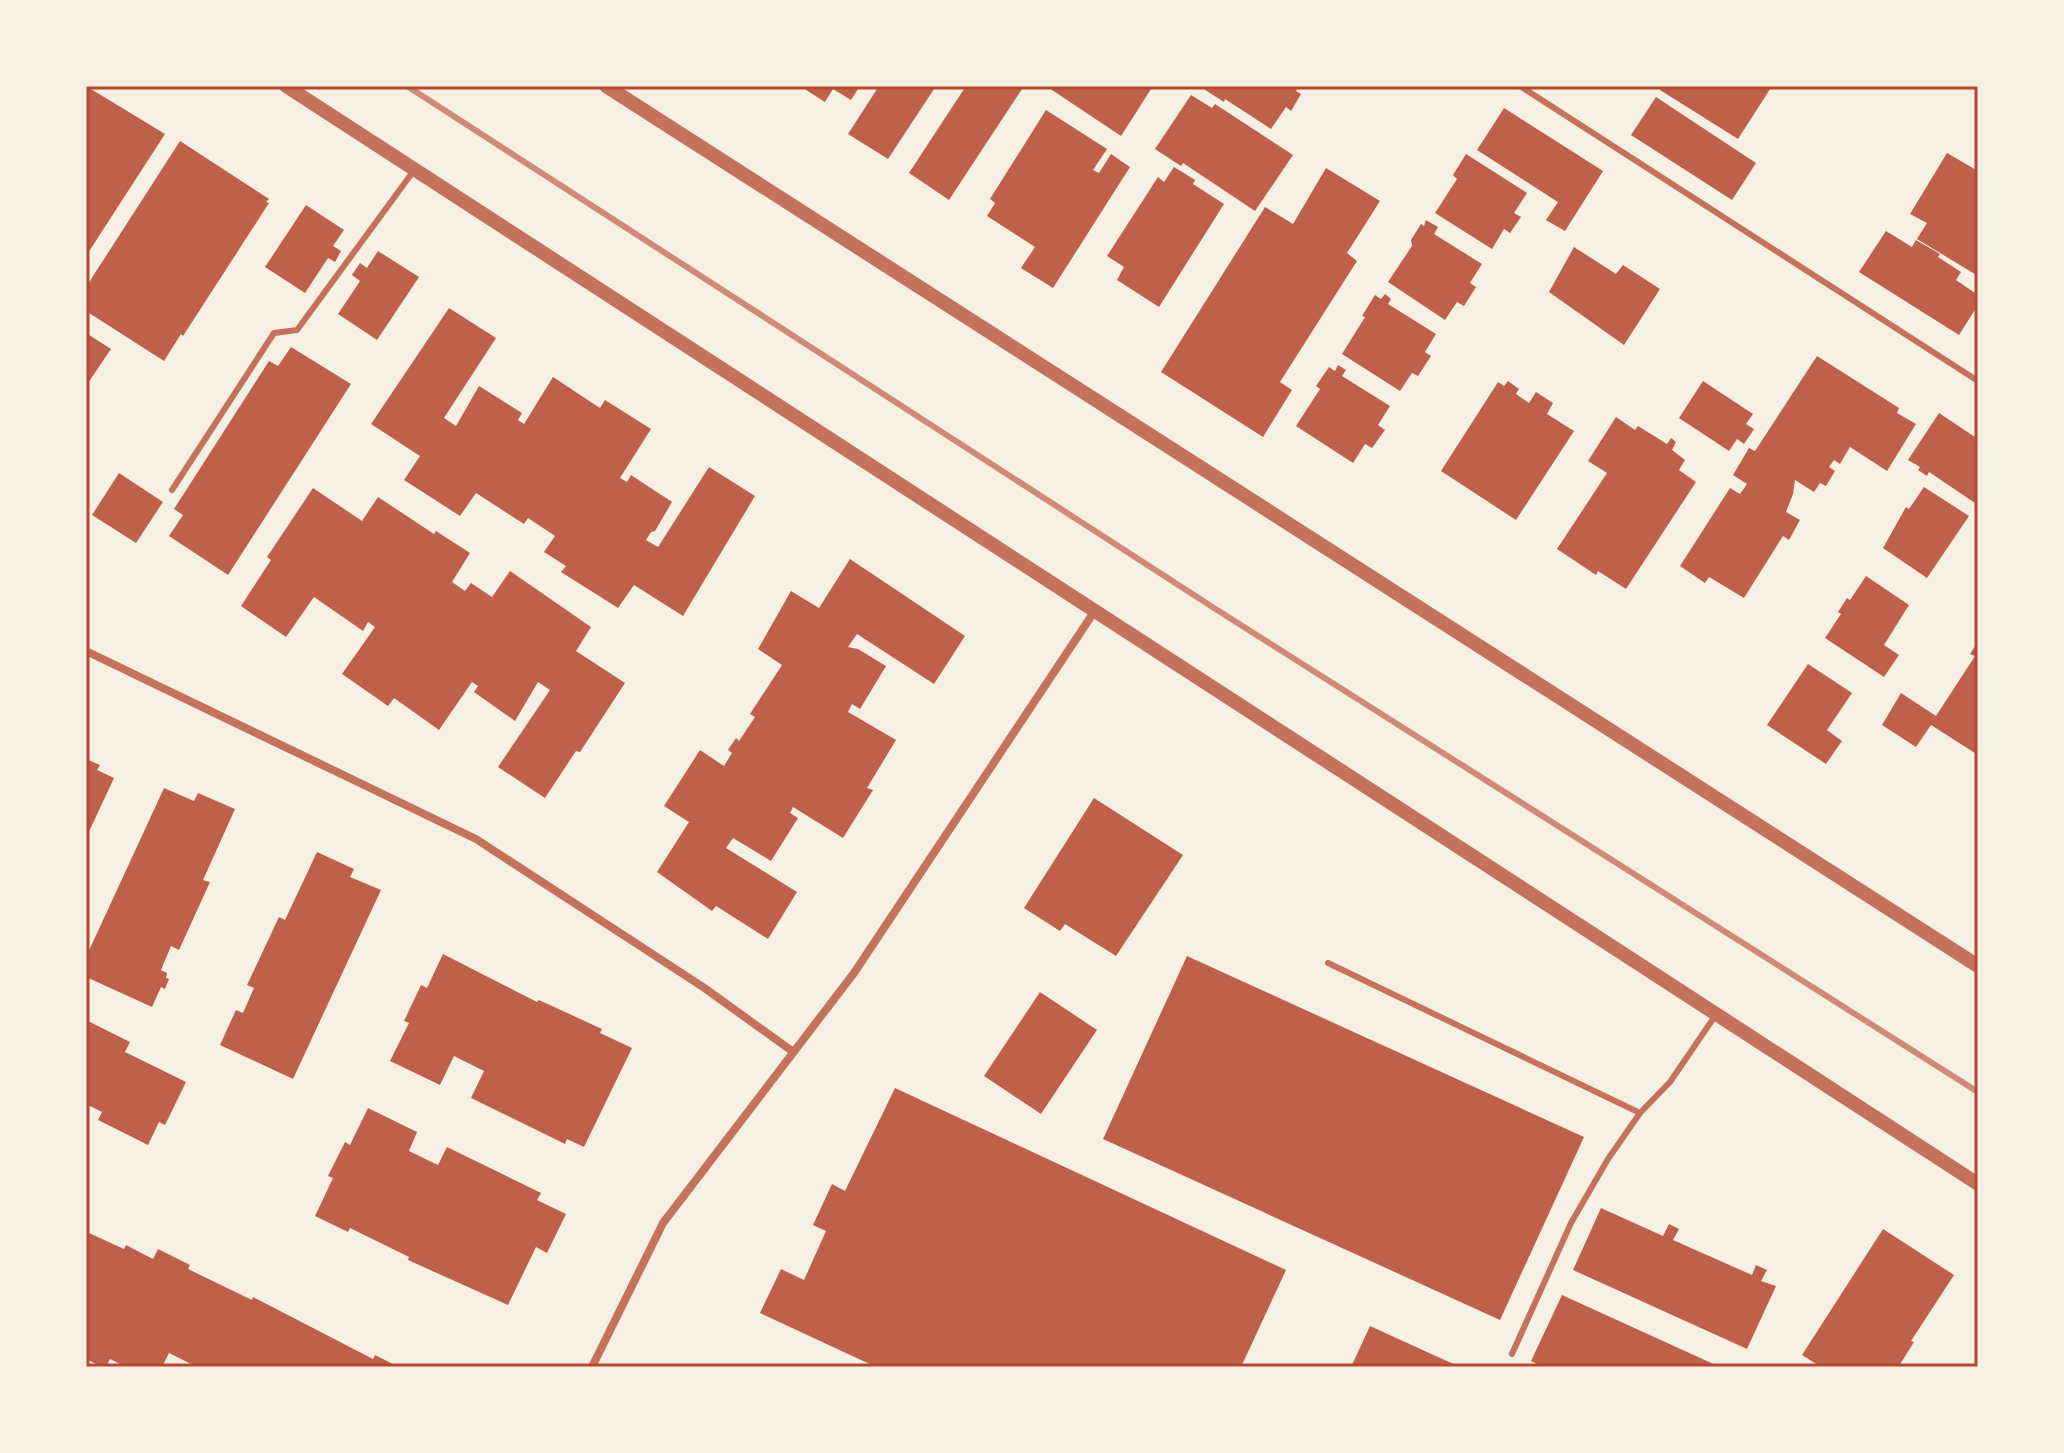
<svg xmlns="http://www.w3.org/2000/svg" width="2064" height="1453" font-family="'Roboto Condensed',sans-serif">
<rect width="100%" height="100%" fill="#f6efe4"/>
<g fill="#bf614a">
<path d="M86 86 165 134 86 256Z"/>
<path d="M800 86H860L851 100 833 89 825 102Z"/>
<path d="M879 86H936L888 159 848 134Z"/>
<path d="M966 86H1024L949 200 909 173Z"/>
<path d="M1046 86H1153L1121 136Z"/>
<path d="M1199 86H1299L1296 91 1301 94 1291 111 1286 107 1271 129 1225 99 1224 102Z"/>
<path d="M1663 86H1772L1738 139 1660 90Z"/>
<path d="M1191 95 1212 108 1215 104 1293 155 1255 211 1183 163 1181 166 1155 149Z"/>
<path d="M1656 97 1756 163 1732 200 1631 135Z"/>
<path d="M1504 108 1603 171 1565 231 1546 220 1558 202 1477 150Z"/>
<path d="M1046 110 1107 149 1093 170 1099 173 1111 154 1130 167 1053 288 1021 268 1035 247 987 216 995 203 990 199Z"/>
<path d="M180 141 269 199 266 202 269 203 183 336 181 334 164 361 86 311V287Z"/>
<path d="M1947 153 1978 171V276L1917 239 1927 223 1910 214Z"/>
<path d="M1466 154 1527 193 1514 213 1521 217 1510 233 1504 229 1492 249 1435 213 1457 179 1453 175Z"/>
<path d="M1174 167 1195 180 1193 184 1224 204 1159 307 1117 280 1124 267 1107 256 1158 177 1164 182Z"/>
<path d="M1326 168 1380 201 1347 253 1357 261 1280 382 1292 390 1263 437 1161 372 1265 207 1293 224Z"/>
<path d="M306 205 344 230 333 246 341 251 335 262 328 258 305 293 265 267Z"/>
<path d="M1426 220 1438 227 1434 234 1482 264 1470 283 1476 287 1464 306 1457 302 1445 320 1388 282 1412 246 1411 240 1421 224 1424 226Z"/>
<path d="M1886 231 1912 247 1916 240 1940 254 1938 257 1961 272 1956 280 1978 295V305L1959 335 1859 272Z"/>
<path d="M1574 247 1616 274 1623 265 1660 289 1624 345 1549 292Z"/>
<path d="M378 251 419 277 377 340 338 314 360 281 352 275 360 263 367 268Z"/>
<path d="M1385 294 1391 299 1388 304 1436 334 1425 352 1431 356 1418 376 1412 373 1400 391 1342 354 1365 317 1362 316 1375 295 1381 299Z"/>
<path d="M449 308 496 338 444 418 456 426 479 386 522 413 518 420 524 424 553 377 600 408 605 400 651 429 620 478 627 482 631 475 672 502 655 531 651 532 646 540 658 547 709 467 755 496 683 616 634 585 618 608 561 572 566 566 544 552 555 536 528 518 524 524 476 493 460 516 404 480 420 456 371 424Z"/>
<path d="M86 333 111 349 86 386Z"/>
<path d="M291 347 351 384 228 575 169 536 183 515 174 509 269 361 278 366Z"/>
<path d="M1817 356 1899 408 1897 413 1916 424 1887 471 1850 447 1840 464 1834 460 1829 467 1835 471 1826 486 1820 483 1814 492 1795 480 1793 494 1786 512 1800 520 1789 540 1783 536 1744 598 1709 577 1705 583 1680 566 1730 488 1740 494 1747 484 1733 475 1749 448 1755 451Z"/>
<path d="M1338 365 1346 370 1342 376 1390 406 1378 425 1385 430 1372 448 1365 444 1353 463 1296 426 1320 389 1316 386 1329 367 1335 371Z"/>
<path d="M1508 381 1519 389 1516 394 1529 403 1536 392 1553 403 1547 414 1574 431 1516 520 1441 471 1498 382 1504 386Z"/>
<path d="M1703 381 1753 414 1746 424 1754 429 1744 444 1737 439 1729 451 1679 418Z"/>
<path d="M1939 413 1978 439V505L1929 472 1927 476 1918 470 1920 467 1908 460Z"/>
<path d="M1616 417 1635 430 1638 426 1667 444 1671 438 1676 442 1672 450 1685 460 1679 470 1696 482 1626 589 1598 571 1596 575 1557 549 1607 473 1588 461Z"/>
<path d="M119 473 163 502 136 543 92 515Z"/>
<path d="M1924 487 1969 516 1927 578 1883 548 1906 507 1909 509Z"/>
<path d="M313 488 362 521 378 497 434 534 436 531 470 553 452 582 465 591 471 583 492 597 510 571 591 627 576 651 625 683 580 752 576 751 545 798 498 767 550 690 538 682 515 721 474 692 478 686 472 682 439 730 394 698 388 706 342 674 375 627 368 622 363 631 314 597 286 637 241 606 271 560 267 557Z"/>
<path d="M850 559 965 636 934 684 857 634 848 647 858 649 886 666 860 709 852 704 848 712 896 740 867 788 873 790 843 838 793 807 790 813 798 818 771 861 733 838 726 848 797 892 768 939 716 906 712 911 657 872 689 822 664 806 700 750 724 766 732 753 728 750 736 738 739 741 755 717 750 714 782 665 758 649 791 591 819 608Z"/>
<path d="M1866 576 1909 605 1884 645 1899 655 1884 677 1825 638 1841 614 1838 612 1847 598 1850 600Z"/>
<path d="M1978 642V755L1931 725 1916 747 1882 725 1901 693 1936 716 1975 656 1970 654Z"/>
<path d="M1808 664 1852 693 1827 730 1842 741 1826 764 1767 725Z"/>
<path d="M86 759 100 765 97 770 114 778 86 838Z"/>
<path d="M164 788 194 801 198 793 235 809 203 880 210 882 179 950 171 946 161 970 167 973 166 978 169 979 165 989 161 987 152 1007 86 977V957Z"/>
<path d="M1094 798 1183 855 1116 956 1065 924 1060 931 1024 908Z"/>
<path d="M317 852 354 869 350 877 381 890 293 1079 220 1045 236 1010 243 1013 254 988 247 985 279 917 285 920Z"/>
<path d="M443 954 537 1002 539 1000 602 1029 600 1033 632 1048 584 1147 567 1139 565 1144 471 1098 484 1071 454 1056 440 1085 390 1061 409 1023 404 1021 421 985 427 988Z"/>
<path d="M1187 956 1584 1137 1500 1320 1103 1139Z"/>
<path d="M1040 992 1097 1030 1041 1114 984 1076Z"/>
<path d="M86 1020 130 1042 125 1052 186 1082 165 1125 159 1122 148 1145 98 1120 102 1112 86 1104Z"/>
<path d="M895 1088 1286 1270 1241 1367H876L760 1313 781 1269 804 1280 826 1231 813 1225 832 1184 845 1191Z"/>
<path d="M368 1108 417 1132 409 1151 438 1165 447 1147 541 1193 537 1200 566 1214 547 1253 536 1247 508 1305 408 1260 409 1257 350 1228 348 1232 315 1216 333 1178 328 1176 345 1142 350 1145Z"/>
<path d="M1601 1208 1663 1236 1669 1224 1679 1229 1673 1240 1752 1275 1756 1265 1767 1270 1761 1281 1776 1286 1747 1349 1573 1270Z"/>
<path d="M1883 1229 1954 1275 1911 1341 1914 1342 1899 1366 1821 1367 1802 1355Z"/>
<path d="M89 1233 124 1249 126 1245 153 1259 158 1249 190 1265 188 1269 252 1300 253 1297 373 1359 375 1355 399 1367H197L169 1353 162 1367H126L110 1359 106 1367H102L86 1359V1239Z"/>
<path d="M1562 1295 1720 1367H1543L1531 1361Z"/>
<path d="M1370 1326 1460 1367H1351Z"/>
</g>
<g fill="none" stroke-linecap="round" stroke-linejoin="round">
<g stroke="#c5725c" stroke-width="6">
<path d="M1520 86 1978 381"/>
<path d="M172 490 274 333 297 330 415 169"/>
<path d="M1328 963 1640 1113"/>
<path d="M1512 1354 1571 1223 1608 1159 1640 1113 1670 1082 1715 1016"/>
</g>
<g stroke="#c5725c" stroke-width="8">
<path d="M86 651 476 839 703 987 792 1051"/>
<path d="M592 1367 663 1223 854 973 1094 612"/>
</g>
<g stroke="#c5725c" stroke-width="14">
<path d="M286 86 1978 1184"/>
<path d="M606 86 1978 966"/>
</g>
<path stroke="#cf8b77" stroke-width="6" d="M407 86 1214 608 1978 1092"/>
</g>
<rect width="2064" height="1453" fill="none" stroke="#f6efe4" stroke-width="176"/>
<rect x="88" y="88" width="1888" height="1277" fill="none" stroke="#b5482f" stroke-width="3"/>
</svg>
